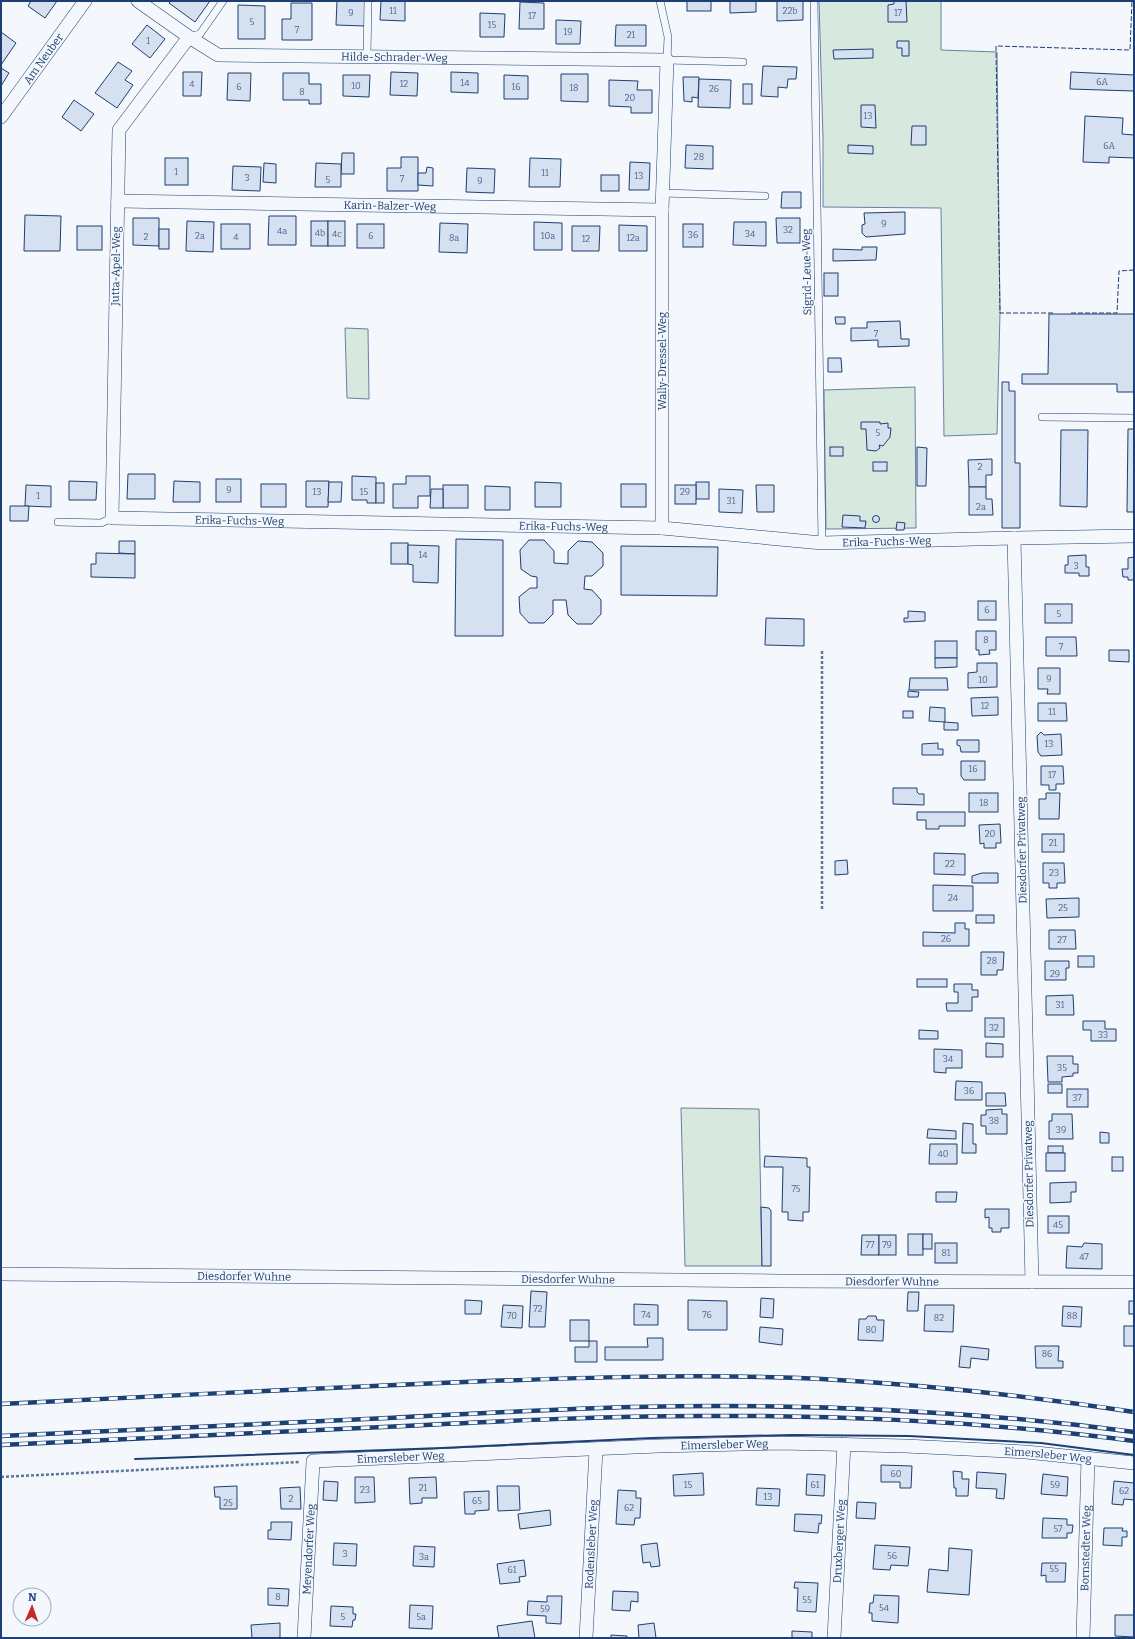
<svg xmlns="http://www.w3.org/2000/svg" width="1135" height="1639" font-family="Bitter,serif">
<rect width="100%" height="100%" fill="#f4f7fb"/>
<g fill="#d7e8df" stroke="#687fa3">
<path d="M819 1H941V50L997 52 1000 313 997 434 944 436 941 208 823 207V138Z"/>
<path d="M345 328 368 329 369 399 347 398Z"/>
<path d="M915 387 916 528 826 529 824 390Z"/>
<path d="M681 1108 759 1109 762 1266H685Z"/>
</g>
<g fill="#d5e0f0" stroke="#1d3f73">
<path d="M31 1H57L45 18 28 6Z"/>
<path d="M171 1H210L195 22 169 3Z"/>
<path d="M337 1H366L365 26 336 25Z"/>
<path d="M381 1H405V21L380 20Z"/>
<rect x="687" y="1" width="24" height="10"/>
<path d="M730 1H756V12L730 13Z"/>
<path d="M777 1H803V20L777 21Z"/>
<path d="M894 1H906L907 22H888V5L894 4Z"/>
<path d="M520 2 544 3V29H519Z"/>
<path d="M291 3H312V40H282V19H291Z"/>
<path d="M238 5 265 6V39H238Z"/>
<path d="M480 13 505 14 504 37H480Z"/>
<path d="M556 20 581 21 580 44H556Z"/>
<path d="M147 25 165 39 150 58 132 44Z"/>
<path d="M616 25H646V46H615Z"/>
<path d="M1 32 16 43 1 65Z"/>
<path d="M897 41H909V56H902V48H897Z"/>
<path d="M873 49V58L834 59 833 50Z"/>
<path d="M118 62 132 71 125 80 133 85 117 108 95 93Z"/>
<path d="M763 66 797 67 796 79H788L787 88 778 87V97L761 96Z"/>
<path d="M1 68 9 73 1 86Z"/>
<path d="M183 72H202L201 96H183Z"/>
<path d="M391 72 418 73 417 96 390 95Z"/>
<path d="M451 72 478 73V93L451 92Z"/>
<path d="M1071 72 1134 75V91L1070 89Z"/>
<path d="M228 73H251L250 101 227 100Z"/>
<path d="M283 73H309V84H321V104H309V100H283Z"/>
<path d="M561 74H588V102L561 101Z"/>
<path d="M343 75H370L369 97 343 96Z"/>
<path d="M504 75 528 76V99H504Z"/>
<path d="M683 77H699L698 98 692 97V102L684 101Z"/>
<path d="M699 79 731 80 730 108 698 107Z"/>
<path d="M609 80 638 81 637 90H652V113H631V107L609 106Z"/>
<rect x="743" y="84" width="9" height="20"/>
<path d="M74 100 94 114 81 131 62 117Z"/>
<path d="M861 105H875L876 128 861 127Z"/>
<path d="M1085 116 1123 118 1122 134 1134 135V158L1109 157V163L1083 162Z"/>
<path d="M912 126H926V145H911Z"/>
<path d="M686 145 713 146V169L685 168Z"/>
<path d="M848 145 873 146V154L848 153Z"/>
<path d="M342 153H354V174H341Z"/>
<path d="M401 157H418V191H387V168H401Z"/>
<rect x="165" y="158" width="23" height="27"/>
<path d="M530 158 561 159 560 187H529Z"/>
<path d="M630 162 650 163 649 190H629Z"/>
<path d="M264 163 276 164V183L263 182Z"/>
<path d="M316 163 341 164V187H315Z"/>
<path d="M233 166 261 167 260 191 232 190Z"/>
<path d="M427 167 433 168V186L418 185V173H426Z"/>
<path d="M467 168 495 169 494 193 466 192Z"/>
<rect x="601" y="175" width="18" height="16"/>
<path d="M782 192H801V208H781Z"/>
<path d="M905 212V234L866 237 862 233V225L865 224 864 213Z"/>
<path d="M25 215 61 216 60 251H24Z"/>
<path d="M269 216H296V245H268Z"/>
<path d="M133 218H159V246L133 245Z"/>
<path d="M776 218H800V243H777Z"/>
<path d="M187 221 214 222 213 252 186 251Z"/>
<rect x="311" y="221" width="17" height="25"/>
<rect x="328" y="221" width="17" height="25"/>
<path d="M534 222 562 223V250H534Z"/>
<path d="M734 222H766V246L733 245Z"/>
<path d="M440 223 468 224 467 253 439 252Z"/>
<rect x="221" y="224" width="29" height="25"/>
<rect x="357" y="224" width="27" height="24"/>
<rect x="683" y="224" width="20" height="23"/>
<path d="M619 225 647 226V251H619Z"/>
<rect x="77" y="226" width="25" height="24"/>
<path d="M572 226H600L599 251H572Z"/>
<rect x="159" y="229" width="10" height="20"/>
<path d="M862 247H877L876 260 833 261V249L862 250Z"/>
<rect x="824" y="273" width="14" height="23"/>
<path d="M1049 314H1134V392H1117V384H1022V374H1048Z"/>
<path d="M835 317H845V324H836Z"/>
<path d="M900 321 901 339H909V346L878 347V340L851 341V328H867V322Z"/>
<path d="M828 358H841L842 372H828Z"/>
<path d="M1002 382H1009V391H1015V463H1020V528H1002Z"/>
<path d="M861 422H880V424L888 423V428H891L890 437 883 446 879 445 880 448 876 451 867 450 866 429H861Z"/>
<path d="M1128 429H1134V512H1127Z"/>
<path d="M1061 430H1088L1087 507 1060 506Z"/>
<rect x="830" y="447" width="13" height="9"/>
<path d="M917 447 927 448 926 486H917Z"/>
<path d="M992 459V475H986V487H969L968 460Z"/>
<rect x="873" y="462" width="14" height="9"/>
<path d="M128 474H155V499H127Z"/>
<path d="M352 476 376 477V503H367V500H352Z"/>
<path d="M406 476H430V496H418V508H393V484H406Z"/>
<rect x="216" y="479" width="25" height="23"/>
<path d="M69 481 97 482 96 500H69Z"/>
<path d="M174 481 200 482V502H173Z"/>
<path d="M306 481H329L328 507H306Z"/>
<path d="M329 482H342L341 502H328Z"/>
<path d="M535 482 561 483V507H535Z"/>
<rect x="696" y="482" width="13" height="17"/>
<rect x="376" y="483" width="8" height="20"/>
<rect x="261" y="484" width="25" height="23"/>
<rect x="621" y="484" width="25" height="23"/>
<path d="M26 485 51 486V507L25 506Z"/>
<rect x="443" y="485" width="25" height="23"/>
<rect x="675" y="485" width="21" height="19"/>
<path d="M756 485H774V512H757Z"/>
<path d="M485 486 510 487V510H485Z"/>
<path d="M969 487H986V499H992L993 515H969Z"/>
<path d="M431 489H443V508H430Z"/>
<path d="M719 489 743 490 742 513 719 512Z"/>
<path d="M10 506H29L28 521H10Z"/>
<path d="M843 515 860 516V521H866L865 528 842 527Z"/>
<circle cx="876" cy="519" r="3.5"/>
<path d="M897 522 905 523 904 530H896Z"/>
<path d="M456 539 503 540V636H455Z"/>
<path d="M529 540H544L554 551V563L568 564V551L578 541 592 542 603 553V566L592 576H585L584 589 592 590 601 600V614L592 624H577L568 615 566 600H553V614L544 623H529L520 613 519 597 530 588H537V577L531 576 521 569 520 550Z"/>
<path d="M119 541H135V554L119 553Z"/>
<rect x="391" y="543" width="17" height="21"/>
<path d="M408 545 439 546 438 583 413 582V565L408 564Z"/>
<path d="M621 546 718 547 717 596 621 595Z"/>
<path d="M96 553 135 554V578L91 577V564H96Z"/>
<path d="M1086 555V567H1089V576H1079V573H1065V565H1068V556Z"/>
<path d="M1134 557V580H1128V577H1123L1122 569H1128V558Z"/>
<rect x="978" y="601" width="18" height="19"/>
<rect x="1045" y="604" width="27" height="19"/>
<path d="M908 611 925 612V621L904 622V618H908Z"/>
<path d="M766 618 804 619V646L765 645Z"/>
<path d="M976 631H996V650H989L990 654 979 655V650H976Z"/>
<path d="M1046 637H1076L1077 656H1046Z"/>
<rect x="935" y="641" width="22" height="17"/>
<path d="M1109 650H1129V662L1109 661Z"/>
<path d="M935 658H957V667L935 668Z"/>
<path d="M977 663H997V687L968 688V673L977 672Z"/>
<path d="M1038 668H1060V694H1047L1048 689H1038Z"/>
<path d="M910 678H947L948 690H909Z"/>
<path d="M908 691 919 692 918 697H908Z"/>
<path d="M998 697V715L972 716 971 698Z"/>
<path d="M1038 703H1066L1067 721H1038Z"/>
<path d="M930 707 945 708V722L929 721Z"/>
<rect x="903" y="711" width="10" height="7"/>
<path d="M944 722 958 723V730H944Z"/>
<path d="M1041 732 1044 735 1061 734 1062 755 1041 756 1038 752 1037 736Z"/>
<path d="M957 740H979V752H961L960 746 957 745Z"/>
<path d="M938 743V749H943V755H922V744Z"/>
<path d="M961 761H985V780H964L961 776Z"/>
<path d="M1041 766H1063L1064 784H1056V790H1049V785H1041Z"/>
<path d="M893 788H917V792L919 794H924V805L893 804Z"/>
<rect x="969" y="793" width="29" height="19"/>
<path d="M1046 793H1060L1059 819H1039V799H1046Z"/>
<path d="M917 812H965V826H939V829H926V820H917Z"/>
<path d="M1000 824 1001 843H996V848H984V843L980 844 979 825Z"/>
<rect x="1042" y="834" width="22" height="18"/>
<path d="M934 853 965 854V875L934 874Z"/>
<path d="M847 860 848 874 835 875V861Z"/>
<path d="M1043 863H1064L1065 883H1057V888H1049V883H1043Z"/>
<path d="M982 873H998V883H972V876Z"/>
<path d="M933 885 973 886V911H933Z"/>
<path d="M1079 898V917L1047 918 1046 899Z"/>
<rect x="976" y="915" width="18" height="8"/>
<path d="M955 923H965V929H969V946H923V932L955 933Z"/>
<path d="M1049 930H1075L1076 949H1049Z"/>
<path d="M981 952H1004L1003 970H997V975H981Z"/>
<rect x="1078" y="956" width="16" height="11"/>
<path d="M1045 961H1069V968H1066V980H1045Z"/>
<rect x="917" y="979" width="30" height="8"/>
<path d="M954 984H972V990H978V997H972V1011H947L946 1003H958V992H954Z"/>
<path d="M1073 995 1074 1015H1046V996Z"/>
<rect x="985" y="1018" width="19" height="19"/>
<path d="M1083 1021H1105V1029H1116V1041H1091V1030H1083Z"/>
<path d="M919 1030 938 1031V1039H919Z"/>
<path d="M986 1043 1003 1044V1057H986Z"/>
<path d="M934 1049 962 1050V1068H946V1073L934 1072Z"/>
<path d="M1047 1056H1073V1064H1078V1073H1073V1076L1062 1077V1082H1048Z"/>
<path d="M956 1081 982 1082V1100H955Z"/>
<rect x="1048" y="1084" width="14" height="9"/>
<rect x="1067" y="1089" width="21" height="18"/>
<path d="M986 1093H1005L1006 1106H986Z"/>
<path d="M1002 1109V1114H1007V1134H986V1126H981V1115H986V1110Z"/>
<path d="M1052 1114H1072L1073 1139H1049V1121H1052Z"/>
<path d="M963 1123 973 1124V1144H976V1153H962Z"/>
<path d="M928 1129 956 1131V1139L927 1138Z"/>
<path d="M1100 1132 1109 1133V1143H1100Z"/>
<path d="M930 1144H957V1164H929Z"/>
<rect x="1048" y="1146" width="15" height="7"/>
<rect x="1046" y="1153" width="19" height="18"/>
<path d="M765 1156 807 1158V1167H810L809 1212H803V1221L788 1220V1212H782L783 1167H764Z"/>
<rect x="1112" y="1157" width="11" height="14"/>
<path d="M1076 1182V1192H1071V1202L1050 1203V1183Z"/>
<path d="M936 1192H957L956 1202H936Z"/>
<path d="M761 1207 769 1208 771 1211V1266H762Z"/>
<path d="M985 1209H1009V1228H1001V1232H992V1228H989V1217L985 1218Z"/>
<rect x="1048" y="1216" width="21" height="17"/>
<rect x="908" y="1234" width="15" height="21"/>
<rect x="923" y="1234" width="9" height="15"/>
<path d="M862 1235H879V1255H861Z"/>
<rect x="879" y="1235" width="17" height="20"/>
<rect x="935" y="1243" width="22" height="20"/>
<path d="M1084 1243 1102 1244V1269L1066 1268 1067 1246 1082 1247Z"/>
<path d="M531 1291 547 1292 545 1327H529Z"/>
<path d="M908 1292H919L918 1311H907Z"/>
<path d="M761 1298 774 1299 773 1318 760 1317Z"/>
<path d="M465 1300 482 1301 481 1314H465Z"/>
<path d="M688 1300 727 1301V1330H688Z"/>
<rect x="1129" y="1301" width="5" height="13"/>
<path d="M634 1304 658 1305V1325H634Z"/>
<path d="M503 1305 523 1306 522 1328 501 1327Z"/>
<path d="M925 1305H954L953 1332 924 1331Z"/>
<path d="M1063 1306 1082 1307 1081 1327 1062 1326Z"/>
<path d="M868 1316H876L877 1320H884L883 1341 858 1340 859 1319H866Z"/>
<rect x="570" y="1320" width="19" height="21"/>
<rect x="1124" y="1326" width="10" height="20"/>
<path d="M760 1327 783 1329 782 1345 759 1342Z"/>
<path d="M647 1338H663V1360H605V1347H648Z"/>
<path d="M589 1341H597V1362H575V1347H589Z"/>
<path d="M961 1346 989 1349 988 1360 971 1358 970 1368 959 1367Z"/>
<path d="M1035 1346H1059L1058 1361H1063V1368H1036Z"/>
<path d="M881 1465 912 1466 911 1488H900V1482H881Z"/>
<path d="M953 1471 962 1472V1479H969L968 1496H956V1488H954Z"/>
<path d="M977 1472 1006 1474 1004 1499 996 1498 997 1489 976 1488Z"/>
<path d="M703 1473 704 1495 674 1496 673 1475Z"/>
<path d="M807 1474 825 1475 824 1496 806 1495Z"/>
<path d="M1043 1474 1068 1477 1067 1496 1041 1494Z"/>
<path d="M355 1477H374L375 1502 355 1503Z"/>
<path d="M436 1477 437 1498H422V1503L410 1504 409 1478Z"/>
<path d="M324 1481 338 1482 337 1501 323 1500Z"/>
<path d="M1114 1481 1134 1483V1500L1124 1499 1123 1505 1112 1504Z"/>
<path d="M237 1486V1509H220V1497H215L214 1487Z"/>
<path d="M497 1486H519L520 1510 498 1511Z"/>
<path d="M300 1487 301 1509H281L280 1488Z"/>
<path d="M757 1488 780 1489 779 1506 756 1505Z"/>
<path d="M618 1490 636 1491V1498H641L640 1518H635L634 1525 616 1524Z"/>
<path d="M489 1491V1510L475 1511V1514H465L464 1492Z"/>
<path d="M857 1502 876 1503 875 1519 856 1518Z"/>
<path d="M550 1510 551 1525 520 1529 518 1514Z"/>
<path d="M795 1514 822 1515 821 1524 819 1523 818 1533 794 1531Z"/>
<path d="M1043 1518 1067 1519V1525H1073L1072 1533H1067V1538H1042Z"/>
<path d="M271 1522H292L291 1540 268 1539V1530H271Z"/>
<path d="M1104 1528H1123L1122 1531H1127V1537H1122V1546L1103 1545Z"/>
<path d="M334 1543 357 1544 356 1566 333 1565Z"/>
<path d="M657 1543 660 1566 651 1567 650 1562 643 1563 641 1545Z"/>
<path d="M875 1545 910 1547 908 1566 891 1565 890 1570 873 1569Z"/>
<path d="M414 1546 435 1547 434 1567 413 1566Z"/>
<path d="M949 1548 972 1550 969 1595 927 1592 929 1569 948 1571Z"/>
<path d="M524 1560 526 1576 519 1577 520 1582 500 1584 497 1564Z"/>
<path d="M1042 1563H1066L1065 1582H1046V1575L1041 1576Z"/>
<path d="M795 1582 818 1583 816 1612 797 1611 798 1588H794Z"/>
<path d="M268 1588 289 1589 288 1606 268 1605Z"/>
<path d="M613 1591 638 1592V1602L631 1601 630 1611 612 1610Z"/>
<path d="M874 1595 899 1596 898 1623 872 1621V1613H869L870 1603H873Z"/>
<path d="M547 1596H562L561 1624 546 1623V1616L527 1615 528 1601 547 1602Z"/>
<path d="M410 1605 433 1606 432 1629 409 1628Z"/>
<path d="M331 1606 353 1607V1614H356L355 1620H353L352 1627 330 1626Z"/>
<path d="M1115 1615H1134V1637L1115 1636Z"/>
<path d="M532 1621 535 1638H499L497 1626Z"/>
<path d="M280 1623V1638H252L251 1625Z"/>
<path d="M654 1623 656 1638H639L638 1625Z"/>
<path d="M792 1631 812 1632V1638H792Z"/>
<path d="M611 1635 627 1636V1638H611Z"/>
</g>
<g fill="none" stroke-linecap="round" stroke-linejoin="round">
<g stroke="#1d3f73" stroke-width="8">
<g id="service">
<path d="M660 1 668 37 667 60 743 62"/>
<path d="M814 1 822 543"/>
<path d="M189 37 200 34 223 1"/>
<path d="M367 56 368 1"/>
<path d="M662 193 765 196"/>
<path d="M1042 417 1134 418"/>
<path d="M58 522 101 523 112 518"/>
</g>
</g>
<g stroke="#1d3f73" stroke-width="14">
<g id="minor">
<path id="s1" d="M138 1 189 37 218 55 667 60 662 210V528"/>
<path id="s2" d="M189 37 119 130 112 518 662 528 822 543 1014 538"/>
<path id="s3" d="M1 117 85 1"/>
<path id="s4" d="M118 201 662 210"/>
<path id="s5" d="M1 1274 779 1281 1134 1282"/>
<path d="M1032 1282 1014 538 1134 536"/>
<path id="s6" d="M304 1638 313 1461 658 1446 782 1443 905 1446 1026 1452 1134 1463"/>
<path id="s7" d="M586 1638 596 1450"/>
<path id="s8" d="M834 1638 844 1444"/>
<path id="s9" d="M1083 1638 1088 1458"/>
</g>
</g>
<g stroke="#5e769c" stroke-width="2.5" stroke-dasharray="3 2" stroke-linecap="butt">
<path d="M822 651V909"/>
<path d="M1 1477 300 1462"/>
</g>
<use href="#service" stroke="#f4f7fb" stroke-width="7"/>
<use href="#minor" stroke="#f4f7fb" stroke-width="13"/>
<g stroke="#1d3f73" stroke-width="4.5">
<g id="rail">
<path d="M1 1404C147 1397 294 1389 440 1383 567 1378 695 1373 822 1379 926 1385 1031 1396 1134 1412"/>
<path d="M1 1436C130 1430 259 1424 388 1418 470 1414 552 1409 633 1407 800 1403 968 1410 1134 1432"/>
<path d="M1 1445C136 1438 271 1432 405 1426 504 1421 603 1416 702 1416 846 1415 991 1422 1134 1441"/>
</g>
</g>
<use href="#rail" stroke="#f4f7fb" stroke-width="3" stroke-dasharray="9" stroke-linecap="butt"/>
<g stroke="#1d3f73" stroke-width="1" stroke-dasharray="5 2" stroke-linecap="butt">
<path d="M1053 313H1000L996 46 1130 50 1132 1H1134"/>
<path d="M1071 313H1117L1119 271 1134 270"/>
</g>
<path stroke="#1d3f73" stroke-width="2" d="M135 1459 442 1448 652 1438 793 1435 909 1436 1041 1443 1134 1455"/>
</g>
<g text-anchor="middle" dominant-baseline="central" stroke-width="3" stroke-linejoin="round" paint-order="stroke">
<g font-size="9" fill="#4b6792">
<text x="393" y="11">11</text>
<text x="790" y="11">22b</text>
<text x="351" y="13">9</text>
<text x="898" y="13">17</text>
<text x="532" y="16">17</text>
<text x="252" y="22">5</text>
<text x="492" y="25">15</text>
<text x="297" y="30">7</text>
<text x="568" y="32">19</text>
<text x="631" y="35">21</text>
<text x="148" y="41">1</text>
<text x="1102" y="82">6A</text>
<text x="465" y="83">14</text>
<text x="192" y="84">4</text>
<text x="404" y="84">12</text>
<text x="356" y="86">10</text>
<text x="239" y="87">6</text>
<text x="516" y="87">16</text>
<text x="574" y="88">18</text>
<text x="714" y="89">26</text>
<text x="302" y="92">8</text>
<text x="630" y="98">20</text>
<text x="868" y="116">13</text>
<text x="1109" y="146">6A</text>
<text x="699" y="157">28</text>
<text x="176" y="172">1</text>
<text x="545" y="173">11</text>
<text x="639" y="176">13</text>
<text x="247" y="178">3</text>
<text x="402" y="179">7</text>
<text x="328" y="180">5</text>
<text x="480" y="181">9</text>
<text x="884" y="224">9</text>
<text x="788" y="230">32</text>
<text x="282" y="231">4a</text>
<text x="320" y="233">4b</text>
<text x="337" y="234">4c</text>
<text x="750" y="234">34</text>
<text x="693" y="235">36</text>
<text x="200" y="236">2a</text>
<text x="371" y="236">6</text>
<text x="548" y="236">10a</text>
<text x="146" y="237">2</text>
<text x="236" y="237">4</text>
<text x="454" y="238">8a</text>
<text x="633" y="238">12a</text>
<text x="586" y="239">12</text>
<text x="876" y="334">7</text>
<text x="878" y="433">5</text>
<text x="980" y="467">2</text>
<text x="229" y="490">9</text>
<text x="317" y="492">13</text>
<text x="364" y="492">15</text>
<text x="685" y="492">29</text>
<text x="38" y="496">1</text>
<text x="731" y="501">31</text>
<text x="981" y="507">2a</text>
<text x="423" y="555">14</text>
<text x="1076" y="566">3</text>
<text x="987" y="610">6</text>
<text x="1059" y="614">5</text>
<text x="986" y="640">8</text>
<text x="1061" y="647">7</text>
<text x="1049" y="679">9</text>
<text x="983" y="680">10</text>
<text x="985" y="706">12</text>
<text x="1052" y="712">11</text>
<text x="1049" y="744">13</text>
<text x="973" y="769">16</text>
<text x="1052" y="775">17</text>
<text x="984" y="803">18</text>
<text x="990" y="834">20</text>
<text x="1053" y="843">21</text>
<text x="950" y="864">22</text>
<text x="1054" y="873">23</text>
<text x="953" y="898">24</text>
<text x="1063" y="908">25</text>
<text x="946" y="939">26</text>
<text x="1062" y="940">27</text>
<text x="992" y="961">28</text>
<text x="1055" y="974">29</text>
<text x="1060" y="1005">31</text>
<text x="994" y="1028">32</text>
<text x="1103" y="1035">33</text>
<text x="948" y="1059">34</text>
<text x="1062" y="1068">35</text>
<text x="969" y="1091">36</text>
<text x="1077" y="1098">37</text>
<text x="994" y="1121">38</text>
<text x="1061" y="1130">39</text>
<text x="943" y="1154">40</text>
<text x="796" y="1189">75</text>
<text x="1058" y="1225">45</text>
<text x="870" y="1245">77</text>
<text x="887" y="1245">79</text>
<text x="946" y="1253">81</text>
<text x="1084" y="1257">47</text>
<text x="538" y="1309">72</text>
<text x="646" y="1315">74</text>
<text x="707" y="1315">76</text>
<text x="512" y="1316">70</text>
<text x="1072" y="1316">88</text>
<text x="939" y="1318">82</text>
<text x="871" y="1330">80</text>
<text x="1047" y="1354">86</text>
<text x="896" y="1474">60</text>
<text x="688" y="1485">15</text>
<text x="815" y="1485">61</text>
<text x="1055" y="1485">59</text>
<text x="423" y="1488">21</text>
<text x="365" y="1490">23</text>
<text x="1124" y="1491">62</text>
<text x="768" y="1497">13</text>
<text x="291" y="1499">2</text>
<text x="477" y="1501">65</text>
<text x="228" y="1503">25</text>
<text x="629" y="1508">62</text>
<text x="1058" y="1529">57</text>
<text x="345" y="1554">3</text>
<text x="892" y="1556">56</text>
<text x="424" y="1557">3a</text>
<text x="1054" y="1569">55</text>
<text x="512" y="1570">61</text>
<text x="278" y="1597">8</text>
<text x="807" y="1600">55</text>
<text x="884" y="1608">54</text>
<text x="545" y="1609">59</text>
<text x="343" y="1617">5</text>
<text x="421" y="1617">5a</text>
</g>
<g font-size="11" fill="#1d3f73" stroke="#f4f7fb">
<text stroke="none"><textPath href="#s1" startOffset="273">Hilde-Schrader-Weg</textPath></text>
<text stroke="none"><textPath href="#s3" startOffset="72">Am Neuber</textPath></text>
<text stroke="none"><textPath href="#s4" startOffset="272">Karin-Balzer-Weg</textPath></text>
<text transform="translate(116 266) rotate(-89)">Jutta-Apel-Weg</text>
<text transform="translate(807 272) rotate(-91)">Sigrid-Leue-Weg</text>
<text transform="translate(662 361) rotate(-90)">Wally-Dressel-Weg</text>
<text stroke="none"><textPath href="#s2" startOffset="632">Erika-Fuchs-Weg</textPath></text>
<text stroke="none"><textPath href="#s2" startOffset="956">Erika-Fuchs-Weg</textPath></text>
<text stroke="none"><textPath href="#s2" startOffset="1280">Erika-Fuchs-Weg</textPath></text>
<text transform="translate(1022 850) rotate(-91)">Diesdorfer Privatweg</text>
<text transform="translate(1029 1174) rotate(-91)">Diesdorfer Privatweg</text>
<text stroke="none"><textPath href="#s5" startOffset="243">Diesdorfer Wuhne</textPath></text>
<text stroke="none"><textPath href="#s5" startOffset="567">Diesdorfer Wuhne</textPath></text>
<text stroke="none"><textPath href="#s5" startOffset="891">Diesdorfer Wuhne</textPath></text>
<text stroke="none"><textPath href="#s6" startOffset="589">Eimersleber Weg</textPath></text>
<text stroke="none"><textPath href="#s6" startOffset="913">Eimersleber Weg</textPath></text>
<text stroke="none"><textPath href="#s6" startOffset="265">Eimersleber Weg</textPath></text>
<text stroke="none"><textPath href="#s8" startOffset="97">Druxberger Weg</textPath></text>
<text stroke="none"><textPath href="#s7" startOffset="94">Rodensleber Weg</textPath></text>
<text stroke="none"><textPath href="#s9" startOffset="90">Bornstedter Weg</textPath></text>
<text stroke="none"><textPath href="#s6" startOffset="89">Meyendorfer Weg</textPath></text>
</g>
</g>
<rect width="1135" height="1639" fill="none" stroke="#1d3f73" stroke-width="4"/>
<g transform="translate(32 1607) rotate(2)"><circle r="19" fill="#f4f7fb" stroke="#9eadc5"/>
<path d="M0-3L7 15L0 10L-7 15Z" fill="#c62828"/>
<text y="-6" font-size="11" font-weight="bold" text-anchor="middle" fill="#1d3f73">N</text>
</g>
</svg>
